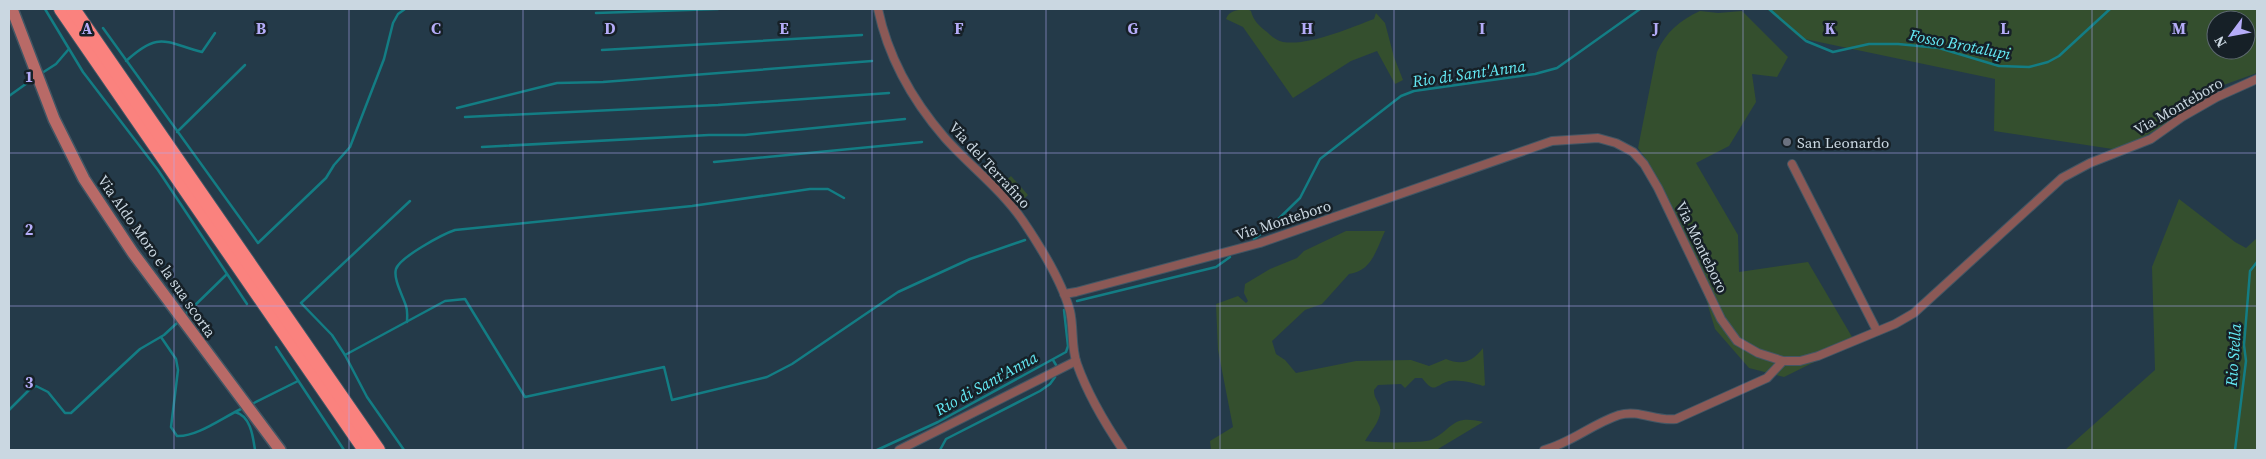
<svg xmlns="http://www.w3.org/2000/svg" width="2266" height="459" font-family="'Source Serif 4',serif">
<rect width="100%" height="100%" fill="#243a49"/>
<g fill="#344f2e" fill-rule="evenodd">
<path d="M1247 9 1251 11C1253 20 1259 26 1267 32 1271 36 1277 41 1283 42 1309 46 1350 28 1374 19L1376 13 1385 23 1394 57 1403 80 1395 84 1377 51 1351 61 1293 98 1243 27 1226 19C1229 10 1238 10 1247 9Z"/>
<path d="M1767 9H2257V73L2218 87 2167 124 2119 150 1994 131 1995 79 1800 38ZM2216 20H2246V50H2216Z"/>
<path d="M1700 11 1718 13 1742 11 1788 57 1777 77 1752 74 1756 102 1729 146 1696 163 1738 235 1739 272 1808 262 1855 342 1784 377 1749 368 1715 329 1706 299 1649 163 1638 148 1657 52C1666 32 1680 20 1700 11Z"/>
<path d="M1011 176 1028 195 1017 205 1000 186Z"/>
<path d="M2179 199 2235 242 2246 248 2257 238V450H2065L2155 370 2152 267Z"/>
<path d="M1346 231H1385C1376 250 1372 271 1349 274L1322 304 1305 310 1272 341 1276 354 1285 360 1296 373 1356 361 1411 360 1429 366 1446 359C1463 366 1473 361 1483 348L1485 385 1483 386C1475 383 1457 379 1449 381 1435 385 1435 395 1422 378H1415L1405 388 1401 384 1378 385 1374 390C1374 398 1377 399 1379 405 1385 416 1370 432 1365 441 1373 443 1425 443 1431 440 1454 428 1452 414 1483 422L1438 449H1454L1453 450H1211L1210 441 1233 427 1218 350 1216 304 1238 296 1246 303 1248 301 1244 293 1245 284 1270 269 1297 258 1304 251Z"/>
</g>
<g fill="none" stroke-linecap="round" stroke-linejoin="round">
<g stroke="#137d84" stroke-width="2.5">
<path d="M45 9 83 72 158 170 247 304"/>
<path d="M1769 9 1806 41 1833 52 1869 44H1898L1939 48 1999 66 2029 67 2048 62 2059 56 2110 9"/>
<path d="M596 13 718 9"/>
<path d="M103 28 258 243 326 178 334 165 350 147 384 59 393 23 398 14 405 9"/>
<path d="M602 50 862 35"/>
<path d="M126 61C159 31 164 42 202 52L215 33"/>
<path d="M42 73 56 64 68 50"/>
<path d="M9 96 30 81"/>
<path d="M457 108 557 83 603 82 872 61"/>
<path d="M465 117 718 105 889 93"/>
<path d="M177 132 245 65"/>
<path d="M482 147 709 135H745L905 119"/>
<path d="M714 162 922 142"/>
<path d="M1254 239 1269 228 1300 198 1320 159 1401 96 1414 91 1535 74 1557 68 1640 9"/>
<path d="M1077 301 1216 267 1230 257"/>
<path d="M187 313 227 274"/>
<path d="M407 322C407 317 408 311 406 306 403 296 393 279 396 269 400 257 443 234 455 230L692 206 810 189H828L844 198"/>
<path d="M161 337 176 359 178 370 171 427 177 436C197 437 222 418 241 409"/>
<path d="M276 347 344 450"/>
<path d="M345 355 445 301 465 299 525 397 664 367 672 400 767 377 792 364 898 292 970 259 1025 240"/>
<path d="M1053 360 1056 365"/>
<path d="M254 403 298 381"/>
<path d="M9 410 29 390 36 386 48 392 65 413H71L140 349 164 335 177 323"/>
<path d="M235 412C251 416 253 437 255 450"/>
<path d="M404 450 367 397 345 355 332 335 301 303 410 201"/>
<path d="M877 450 938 422 1066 352 1068 346 1064 310"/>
<path d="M940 450 946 439 1040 391 1050 384 1055 377"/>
<path d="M2235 450 2246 361 2244 345 2250 271 2257 262"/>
</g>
<g stroke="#425664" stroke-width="10">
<g id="street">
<path d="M878 9C888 57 913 101 945 138 970 166 1001 189 1023 221 1040 246 1062 282 1070 311 1074 328 1071 348 1077 364 1088 395 1104 422 1123 450"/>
<path d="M1792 164 1877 331"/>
<path d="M1064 294 1076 292 1260 243 1552 141 1598 138 1616 143 1633 152 1644 164 1658 188 1721 319 1737 341 1758 353 1783 361H1800L1818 356 1895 324 1914 313 2062 178 2090 163 2151 139 2182 117 2217 97 2257 79"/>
<path d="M899 450 1076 361"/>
<path d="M1544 450C1571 443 1592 424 1619 415 1639 409 1656 422 1676 419L1767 378 1783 361"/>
</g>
</g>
<g stroke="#425664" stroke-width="14">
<path id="secondary" d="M12 9 54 119 84 179 133 253 280 450"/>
</g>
<g stroke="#425664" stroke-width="16">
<g id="highway">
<path d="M61 9 365 450"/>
<path d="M73 9 378 450"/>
</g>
</g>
<use href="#street" stroke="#8b5956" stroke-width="8"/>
<use href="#secondary" stroke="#b86a67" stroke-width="11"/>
<use href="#highway" stroke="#fa827e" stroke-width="14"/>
</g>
<path fill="none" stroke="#b5acf8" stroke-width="1" stroke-opacity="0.55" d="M174 9V450M349 9V450M523 9V450M697 9V450M872 9V450M1046 9V450M1220 9V450M1394 9V450M1569 9V450M1743 9V450M1917 9V450M2092 9V450M9 153H2257M9 306H2257"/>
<circle fill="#6b7280" stroke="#162027" stroke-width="2" cx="1787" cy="142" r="5"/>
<g text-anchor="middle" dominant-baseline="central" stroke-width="5" stroke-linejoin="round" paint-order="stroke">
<g font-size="15" fill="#cad7e1" stroke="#162027">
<text transform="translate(2178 106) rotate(-30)">Via Monteboro</text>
<text transform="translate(990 165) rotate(47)">Via del Terrafino</text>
<text transform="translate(1283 220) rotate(-18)">Via Monteboro</text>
<text transform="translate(1702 247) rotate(64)">Via Monteboro</text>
<text transform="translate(157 256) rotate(55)">Via Aldo Moro e la sua scorta</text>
</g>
<g font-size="15" fill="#cad7e1" stroke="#162027" text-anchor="start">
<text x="1797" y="142">San Leonardo</text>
</g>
<g font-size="16" font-style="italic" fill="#64eaf5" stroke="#162027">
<text transform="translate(1960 44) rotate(11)">Fosso Brotalupi</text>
<text transform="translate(1469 73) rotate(-8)">Rio di Sant'Anna</text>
<text transform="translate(2233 355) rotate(-86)">Rio Stella</text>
<text transform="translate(986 383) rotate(-29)">Rio di Sant'Anna</text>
</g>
</g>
<g font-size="16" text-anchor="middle" font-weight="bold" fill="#b5acf8" stroke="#162027" stroke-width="5" stroke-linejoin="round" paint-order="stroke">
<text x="87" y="34">A</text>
<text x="261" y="34">B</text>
<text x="436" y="34">C</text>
<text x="610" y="34">D</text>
<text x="784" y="34">E</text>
<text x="959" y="34">F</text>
<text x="1133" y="34">G</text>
<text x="1307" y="34">H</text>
<text x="1482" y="34">I</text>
<text x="1656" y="34">J</text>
<text x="1830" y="34">K</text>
<text x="2005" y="34">L</text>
<text x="2179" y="34">M</text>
<text x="29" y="82">1</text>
<text x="29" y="235">2</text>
<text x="29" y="388">3</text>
</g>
<rect width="2266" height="459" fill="none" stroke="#cad7e1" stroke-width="20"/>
<g transform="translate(2231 35) rotate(238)"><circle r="24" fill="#162027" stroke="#5e6971"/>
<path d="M0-4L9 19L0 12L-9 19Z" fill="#b5acf8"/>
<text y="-8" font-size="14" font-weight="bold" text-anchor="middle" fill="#cad7e1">N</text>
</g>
</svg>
